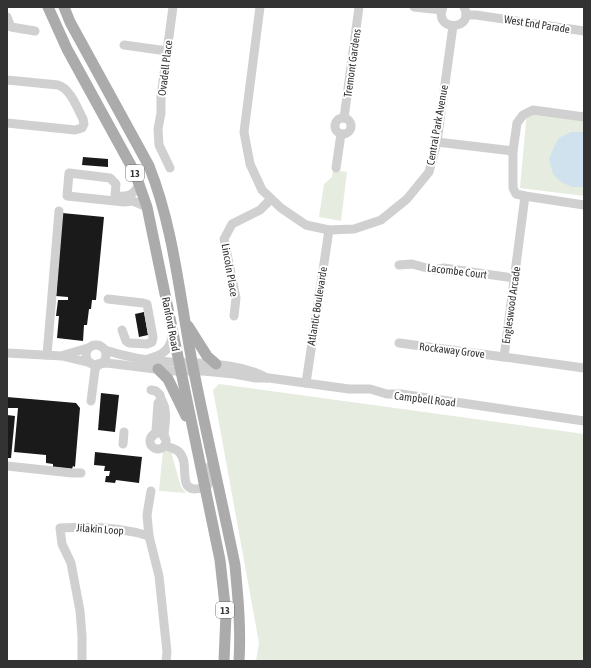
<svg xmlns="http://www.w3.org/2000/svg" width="591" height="668" font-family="'Asap Condensed',sans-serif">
<rect width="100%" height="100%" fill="#fff"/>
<g fill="#e6ecdf">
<path d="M527 111 584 118V196L520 188Z"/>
<path d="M333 170 347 172 341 221 319 217 324 184 332 177Z"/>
<path d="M219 384 584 434V661H256L259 643 213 390Z"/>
<path d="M163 450H173L172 455 181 487 186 493 159 491Z"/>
</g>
<path fill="#cfe2ee" d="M571 132H584V187H572L561 182 553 174 549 159 554 147 559 138Z"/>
<g fill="#1a1a1a">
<path d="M83 157 108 159V167L82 165Z"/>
<path d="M62 213 104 217 96 300H92L91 309H89L87 325H84L83 341 57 338 59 316H56L58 300H68V297L56 296Z"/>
<path d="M144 312 148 335 139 337 135 314Z"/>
<path d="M101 393 119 395 115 432 98 430Z"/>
<path d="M7 397 76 403 80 408 75 467 73 466 72 469 53 467V464L46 463V455L14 452 18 408H7Z"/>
<path d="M7 415 15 416 11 458H7Z"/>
<path d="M95 452 142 457 139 483 116 480 115 483 105 482 106 476H109L110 471H104L105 466 94 465Z"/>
</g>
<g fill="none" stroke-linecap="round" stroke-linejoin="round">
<g stroke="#d0d0d0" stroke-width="9">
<path d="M260 7 244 132 250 164 262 190 281 208 306 225 329 230 354 229 381 220 407 199 429 172 437 142 453 26"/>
<path d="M414 7 442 10"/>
<path d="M443 7C432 32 476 31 464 7"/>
<path d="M466 15H476L584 31"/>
<path d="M7 17 11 27 35 31"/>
<path d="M124 45 167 51"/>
<path d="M7 80 58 85C71 89 77 108 83 119L84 124 82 128 75 130 7 123"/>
<path d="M584 117 533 110 523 115 517 123 513 151V188L516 194 525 196 584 205"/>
<circle cx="343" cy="126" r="8"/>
<path d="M344 118 359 7"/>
<path d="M437 142 513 151"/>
<path d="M170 168 159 145 158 129 161 113V96L173 7"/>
<path d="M336 168 341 134"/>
<path d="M140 184C132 196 129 197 115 196L116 184 110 178 69 173 67 196 124 202 133 201 147 207"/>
<path d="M525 196 504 357 584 368"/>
<path d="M399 265 412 264 434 270 444 268 514 278"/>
<path d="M108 299 143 303 147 304 153 337 152 342 147 344 129 343 126 341 122 330"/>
<path d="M234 316 236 298 224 239 232 224 260 210 271 199"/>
<path d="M399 343 504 357"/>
<circle cx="96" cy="355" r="10"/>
<path d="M105 350C126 357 148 361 171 362 203 364 238 362 267 378"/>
<path d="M7 353 62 356 91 363"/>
<path d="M47 355 59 211"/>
<path d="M64 355 88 348"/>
<path d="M148 359C162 355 171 350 172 335"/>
<path d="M98 364 107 363 171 371H203L234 374 256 378H269L349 389H370L387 394H401L584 421"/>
<path d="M306 383 329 230"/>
<path d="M151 390 156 391 160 395C161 401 165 404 165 410 167 418 164 428 164 437"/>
<path d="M91 401 95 370 98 364"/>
<circle cx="158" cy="441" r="8"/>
<path d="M153 436 156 431 158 403 161 400"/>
<path d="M123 444 124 432"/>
<path d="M165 445C169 448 175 448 179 452 187 460 183 473 186 483 189 492 202 489 208 485L211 478 209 467"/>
<path d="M7 466 72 473H81"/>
<path d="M151 491 147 515 149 536 159 576 167 652 166 661"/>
<path d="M82 661V636L80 611 71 563 62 544 60 528C90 526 121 527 149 536"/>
</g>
<g stroke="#ababab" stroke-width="11">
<path d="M48 7 67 49 135 173 147 207 220 560 226 614 224 661"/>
<path d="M64 7 70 22 149 166C175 231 180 303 194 372 207 437 222 501 235 565 238 597 241 629 239 661"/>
<path d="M188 326 207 356 216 364"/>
<path d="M158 369 168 379 186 416"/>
</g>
</g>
<g text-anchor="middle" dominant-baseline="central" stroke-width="4" stroke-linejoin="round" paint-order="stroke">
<g fill="#fff" stroke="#707070" stroke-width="1">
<rect x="126" y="165" width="18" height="16" rx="3"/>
<rect x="216" y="602" width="18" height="16" rx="3"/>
</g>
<g font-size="10" font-weight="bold" fill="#333">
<text x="135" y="173">13</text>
<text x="225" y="610">13</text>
</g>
<g font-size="11" fill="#333" stroke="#fff">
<text transform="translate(537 24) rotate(9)">West End Parade</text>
<text transform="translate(352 63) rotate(-82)">Tremont Gardens</text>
<text transform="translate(165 68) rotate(-83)">Ovadell Place</text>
<text transform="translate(437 125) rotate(-80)">Central Park Avenue</text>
<text transform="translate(230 270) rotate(80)">Lincoln Place</text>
<text transform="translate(457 271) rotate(7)">Lacombe Court</text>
<text transform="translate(511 305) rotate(-82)">Engleswood Arcade</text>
<text transform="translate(317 306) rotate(-81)">Atlantic Boulevarde</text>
<text transform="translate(171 324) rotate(79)">Ranford Road</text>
<text transform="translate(452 350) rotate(7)">Rockaway Grove</text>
<text transform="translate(425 399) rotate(7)">Campbell Road</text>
<text transform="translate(100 529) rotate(4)">Jilakin Loop</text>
</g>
</g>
<rect width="591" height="668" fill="none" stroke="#333333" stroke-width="16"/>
</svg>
